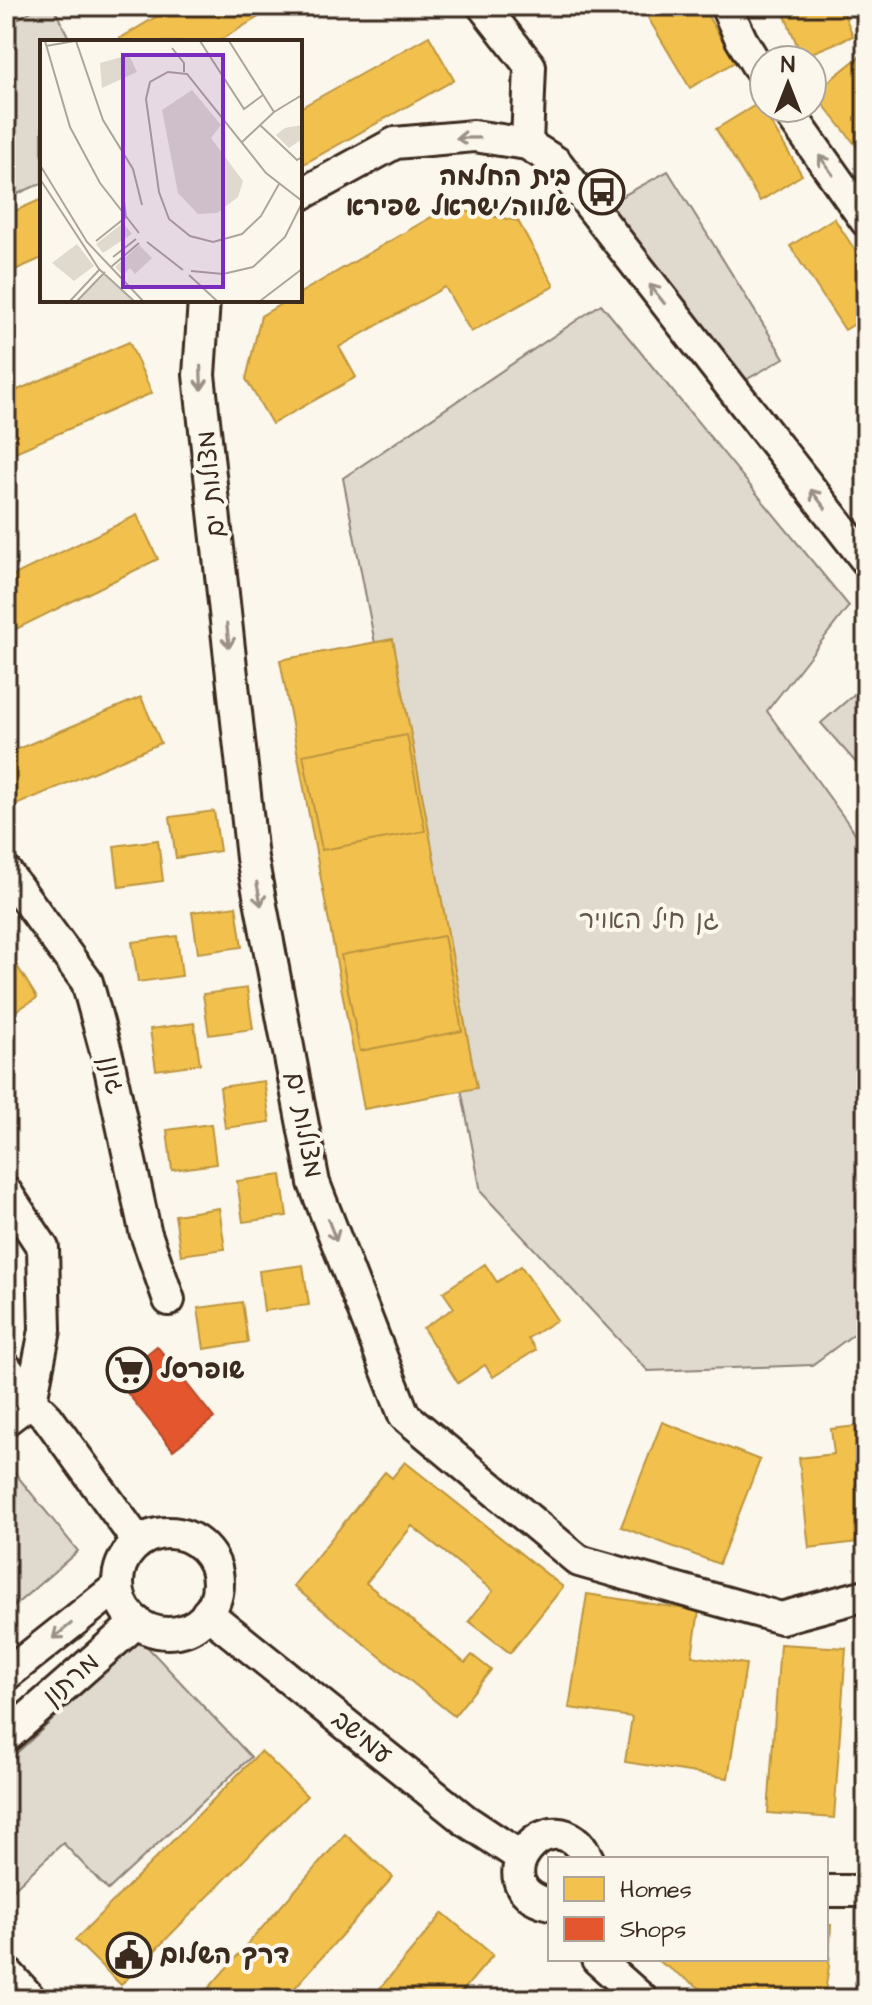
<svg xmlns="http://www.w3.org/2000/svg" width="872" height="2005" font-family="'Architects Daughter','Playpen Sans Hebrew',sans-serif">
<rect width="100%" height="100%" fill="#fbf7ec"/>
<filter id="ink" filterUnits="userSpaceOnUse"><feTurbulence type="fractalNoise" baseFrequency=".0125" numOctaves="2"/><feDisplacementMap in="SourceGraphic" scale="16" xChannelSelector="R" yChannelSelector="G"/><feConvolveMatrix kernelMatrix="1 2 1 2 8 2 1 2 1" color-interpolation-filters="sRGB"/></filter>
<g filter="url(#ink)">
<g fill="#dfd9ce" stroke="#8d8276" stroke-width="2">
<path d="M40 6H53L71 42H42V183L6 199V26Z"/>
<path d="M668 171 784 358 737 385 597 210Z"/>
<path d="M601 304 849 606 767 711 866 848V1325L812 1365 648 1371 481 1192 343 478Z"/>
<path d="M866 684V774L821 723Z"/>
<path d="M6 1462 78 1551 6 1613Z"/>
<path d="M140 1639 251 1757 108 1890 63 1843 6 1896V1763Z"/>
</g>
<g fill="#f2c14e" stroke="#bb9440" stroke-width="2">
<path d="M174 6H277L217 42H114Z"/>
<path d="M641 6H702L735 62 690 88Z"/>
<path d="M781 6H841L853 36 802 57Z"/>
<path d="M429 36 454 80 300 166V108Z"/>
<path d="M859 57 866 65V158L814 93Z"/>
<path d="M759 103 802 175 760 201 716 129Z"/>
<path d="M42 199V258L6 274V215Z"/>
<path d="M447 208 518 221 554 286 471 332 445 287 339 347 356 377 272 424 246 379 261 316 288 300H300V293Z"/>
<path d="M834 218 866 267V317L845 330 790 246Z"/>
<path d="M129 342 152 393 6 456V395Z"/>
<path d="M137 515 158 559 6 634V579Z"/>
<path d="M393 639 477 1088 364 1109 280 660Z"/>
<path d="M141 697 161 743 16 805 6 783V754Z"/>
<path d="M407 735 425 831 322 850 303 755Z"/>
<path d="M214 811 220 851 176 858 170 817Z"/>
<path d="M158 840 163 881 119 887 114 846Z"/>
<path d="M236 906 242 947 198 953 192 912Z"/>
<path d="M177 936 182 976 138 982 132 942Z"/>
<path d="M444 936 462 1031 360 1051 341 955Z"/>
<path d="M6 948 37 998 6 1017Z"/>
<path d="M247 988 253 1029 209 1035 203 994Z"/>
<path d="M194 1023 200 1064 156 1070 150 1029Z"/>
<path d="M264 1081 270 1122 225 1128 220 1087Z"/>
<path d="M211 1124 216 1164 172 1170 167 1130Z"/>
<path d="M281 1175 287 1216 243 1222 237 1181Z"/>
<path d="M219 1208 225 1249 181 1255 175 1215Z"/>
<path d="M485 1264 497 1282 521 1266 557 1320 528 1338 536 1350 493 1377 485 1365 458 1383 423 1328 454 1308 443 1292Z"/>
<path d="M303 1265 309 1305 264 1311 259 1271Z"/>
<path d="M242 1302 248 1342 204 1349 198 1308Z"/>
<path d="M662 1422 760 1460 719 1564 621 1527Z"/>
<path d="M866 1425V1541L809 1548 799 1458 834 1454 831 1429Z"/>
<path d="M405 1462 563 1587 510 1653 469 1621 493 1591 412 1526 366 1583 465 1663 472 1655 491 1670 454 1716 293 1586 385 1472 392 1478Z"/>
<path d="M587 1594 699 1611 692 1656 746 1664 728 1778 625 1762 632 1717 569 1708Z"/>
<path d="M780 1644 846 1648 834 1818 768 1813Z"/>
<path d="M261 1751 307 1796 121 1985 75 1940Z"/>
<path d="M345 1834 393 1877 285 1999H199Z"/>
<path d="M443 1913 493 1955 456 1999H371Z"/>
<path d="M826 1925H831L829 1966 824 1999H717L655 1959H826Z"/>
<path d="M862 1925H866V1999H858Z"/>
</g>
<path fill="#e4572e" stroke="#b14a29" stroke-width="2" d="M157 1346 214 1418 173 1450 116 1379Z"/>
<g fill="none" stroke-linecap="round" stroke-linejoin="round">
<g stroke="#3b2a1e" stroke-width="36">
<g id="minor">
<path d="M483 6 530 66 527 144"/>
<path d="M726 6 741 39 764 77"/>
<path d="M786 108 866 221"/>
<path d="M300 195 395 143 474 136 527 144 556 162 866 560"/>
<path d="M204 300 199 375 252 858 314 1183 404 1415 579 1561 781 1618 866 1595"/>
<path d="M6 872 87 982 108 1059 145 1231 169 1300"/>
<path d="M6 1192 43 1248 45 1330 31 1401 6 1420"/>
<path d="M6 1368 31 1401 48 1418 138 1542"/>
<circle cx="168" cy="1583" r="50"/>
<path d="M207 1613 465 1820 521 1857"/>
<path d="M6 1675 117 1587"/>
<path d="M6 1737 137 1622"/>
<path d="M826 1891H866"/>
<path d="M550 1904C474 1887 554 1788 588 1859"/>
<path d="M597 1959 642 1999"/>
</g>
</g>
<g stroke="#3b2a1e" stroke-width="46">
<path id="major" d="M6 1979 24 1999"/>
</g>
<use href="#minor" stroke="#fbf7ec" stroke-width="30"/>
<use href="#major" stroke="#fbf7ec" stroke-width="40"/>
</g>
<defs><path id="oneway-shaft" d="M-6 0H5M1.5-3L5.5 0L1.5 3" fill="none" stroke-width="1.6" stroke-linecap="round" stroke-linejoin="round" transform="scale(2)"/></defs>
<g stroke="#9b9085">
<use href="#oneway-shaft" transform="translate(468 138) rotate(179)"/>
<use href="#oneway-shaft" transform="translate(826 165) rotate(-125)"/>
<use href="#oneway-shaft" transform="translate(657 294) rotate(-128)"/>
<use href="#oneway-shaft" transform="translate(201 378) rotate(88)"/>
<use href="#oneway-shaft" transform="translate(818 499) rotate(-128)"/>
<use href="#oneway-shaft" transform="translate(228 636) rotate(84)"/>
<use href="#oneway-shaft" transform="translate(259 894) rotate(79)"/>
<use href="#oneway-shaft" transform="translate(332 1230) rotate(69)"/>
<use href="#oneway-shaft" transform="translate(62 1631) rotate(141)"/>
</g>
</g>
<defs>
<g id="bus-ring" transform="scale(2.3)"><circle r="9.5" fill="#fbf7ec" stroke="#3b2a1e" stroke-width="1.5"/><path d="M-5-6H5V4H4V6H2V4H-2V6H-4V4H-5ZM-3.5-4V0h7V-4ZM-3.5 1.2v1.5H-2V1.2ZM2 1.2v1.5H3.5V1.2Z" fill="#3b2a1e"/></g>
<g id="supermarket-ring" transform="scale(2.3)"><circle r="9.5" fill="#fbf7ec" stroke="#3b2a1e" stroke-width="1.5"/><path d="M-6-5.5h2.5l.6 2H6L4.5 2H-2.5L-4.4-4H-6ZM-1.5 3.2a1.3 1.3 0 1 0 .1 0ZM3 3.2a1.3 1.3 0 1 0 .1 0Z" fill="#3b2a1e"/></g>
<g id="civic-ring" transform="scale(2.3)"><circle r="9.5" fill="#fbf7ec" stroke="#3b2a1e" stroke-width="1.5"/><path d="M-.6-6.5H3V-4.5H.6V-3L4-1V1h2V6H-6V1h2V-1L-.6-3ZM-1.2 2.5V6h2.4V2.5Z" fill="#3b2a1e"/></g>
</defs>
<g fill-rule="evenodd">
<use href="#bus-ring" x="602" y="192"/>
<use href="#supermarket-ring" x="129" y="1370"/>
<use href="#civic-ring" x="129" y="1955"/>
</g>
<g text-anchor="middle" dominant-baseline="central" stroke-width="8" stroke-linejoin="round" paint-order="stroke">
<g font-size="26" font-weight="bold" fill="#3b2a1e" stroke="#fbf7ec" text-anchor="start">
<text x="571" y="177" text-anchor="end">בית החלמה<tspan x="571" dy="30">שלווה/ישראל שפירא</tspan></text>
<text x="160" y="1370">שופרסל</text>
<text x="160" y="1955">דרך השלום</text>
</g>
<g font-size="26" fill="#3b2a1e" stroke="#fbf7ec">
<text transform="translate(211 484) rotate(-96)">מצולות ים</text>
<text transform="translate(112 1075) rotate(77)">גונן</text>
<text transform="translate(304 1125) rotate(79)">מצולות ים</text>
<text transform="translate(71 1679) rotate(-41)">מרתון</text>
<text transform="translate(362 1737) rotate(39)">עמישב</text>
</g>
<g font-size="26" fill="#64564a" stroke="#fbf7ec">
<text x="649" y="920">גן חיל האויר</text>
</g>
</g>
<g transform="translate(40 40)">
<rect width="262" height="262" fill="#fbf7ec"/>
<path d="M89 15 97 32 62 48 60 23ZM152 50 181 85 171 98 203 141 198 157 177 173 158 174 138 153 122 70ZM262 85V99L249 108 236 95 245 88ZM83 183 92 194 63 213 56 204ZM37 204 54 226 34 241 12 223ZM99 205 112 218 95 234 90 228 83 235 75 227ZM63 233 94 261H37Z" fill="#dfd9ce"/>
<path fill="none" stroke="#aea59a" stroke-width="2" d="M5 1 30 87 60 143 99 193M36 1 63 80 93 129 102 165M160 1 204 69 223 55M189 1 234 72M6 6 35 1M132 8 144 23V32M220 85 257 120 262 117M201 103 234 72 262 55M0 125 47 202 103 261M0 139 59 229 94 261M239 144 221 176 202 194 173 202 150 196 129 179 119 152 106 59 110 42 128 32 147 34 226 133 262 161M56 201 86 177 83 153M107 202 143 230M73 217 96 199M71 227 99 203M151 231 183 234 213 227 245 197 262 163M149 235 177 261M30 261 60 229M37 261 65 232M220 261 262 229"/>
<path fill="#7b2cbf" fill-opacity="0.15" stroke="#7b2cbf" stroke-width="4" d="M83 15H183V247H83Z"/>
<rect width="262" height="262" fill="none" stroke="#3b2a1e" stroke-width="4"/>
</g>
<rect width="872" height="2005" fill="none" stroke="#fbf7ec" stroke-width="32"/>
<rect x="16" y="16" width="840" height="1973" fill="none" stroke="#3b2a1e" stroke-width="3" filter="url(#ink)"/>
<rect x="548" y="1857" width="280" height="104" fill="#fbf7ec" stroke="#aea59a" stroke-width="2"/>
<rect x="564" y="1877" width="40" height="24" fill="#f2c14e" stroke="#aea59a" stroke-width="2"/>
<text x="620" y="1897" font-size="24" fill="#3b2a1e">Homes</text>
<rect x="564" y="1917" width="40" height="24" fill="#e4572e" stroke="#aea59a" stroke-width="2"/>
<text x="620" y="1937" font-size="24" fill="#3b2a1e">Shops</text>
<g transform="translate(788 84)"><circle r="38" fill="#fbf7ec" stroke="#aea59a" stroke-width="2"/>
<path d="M0-6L14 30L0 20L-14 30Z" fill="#3b2a1e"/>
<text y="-12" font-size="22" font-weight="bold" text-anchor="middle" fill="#3b2a1e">N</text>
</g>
</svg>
